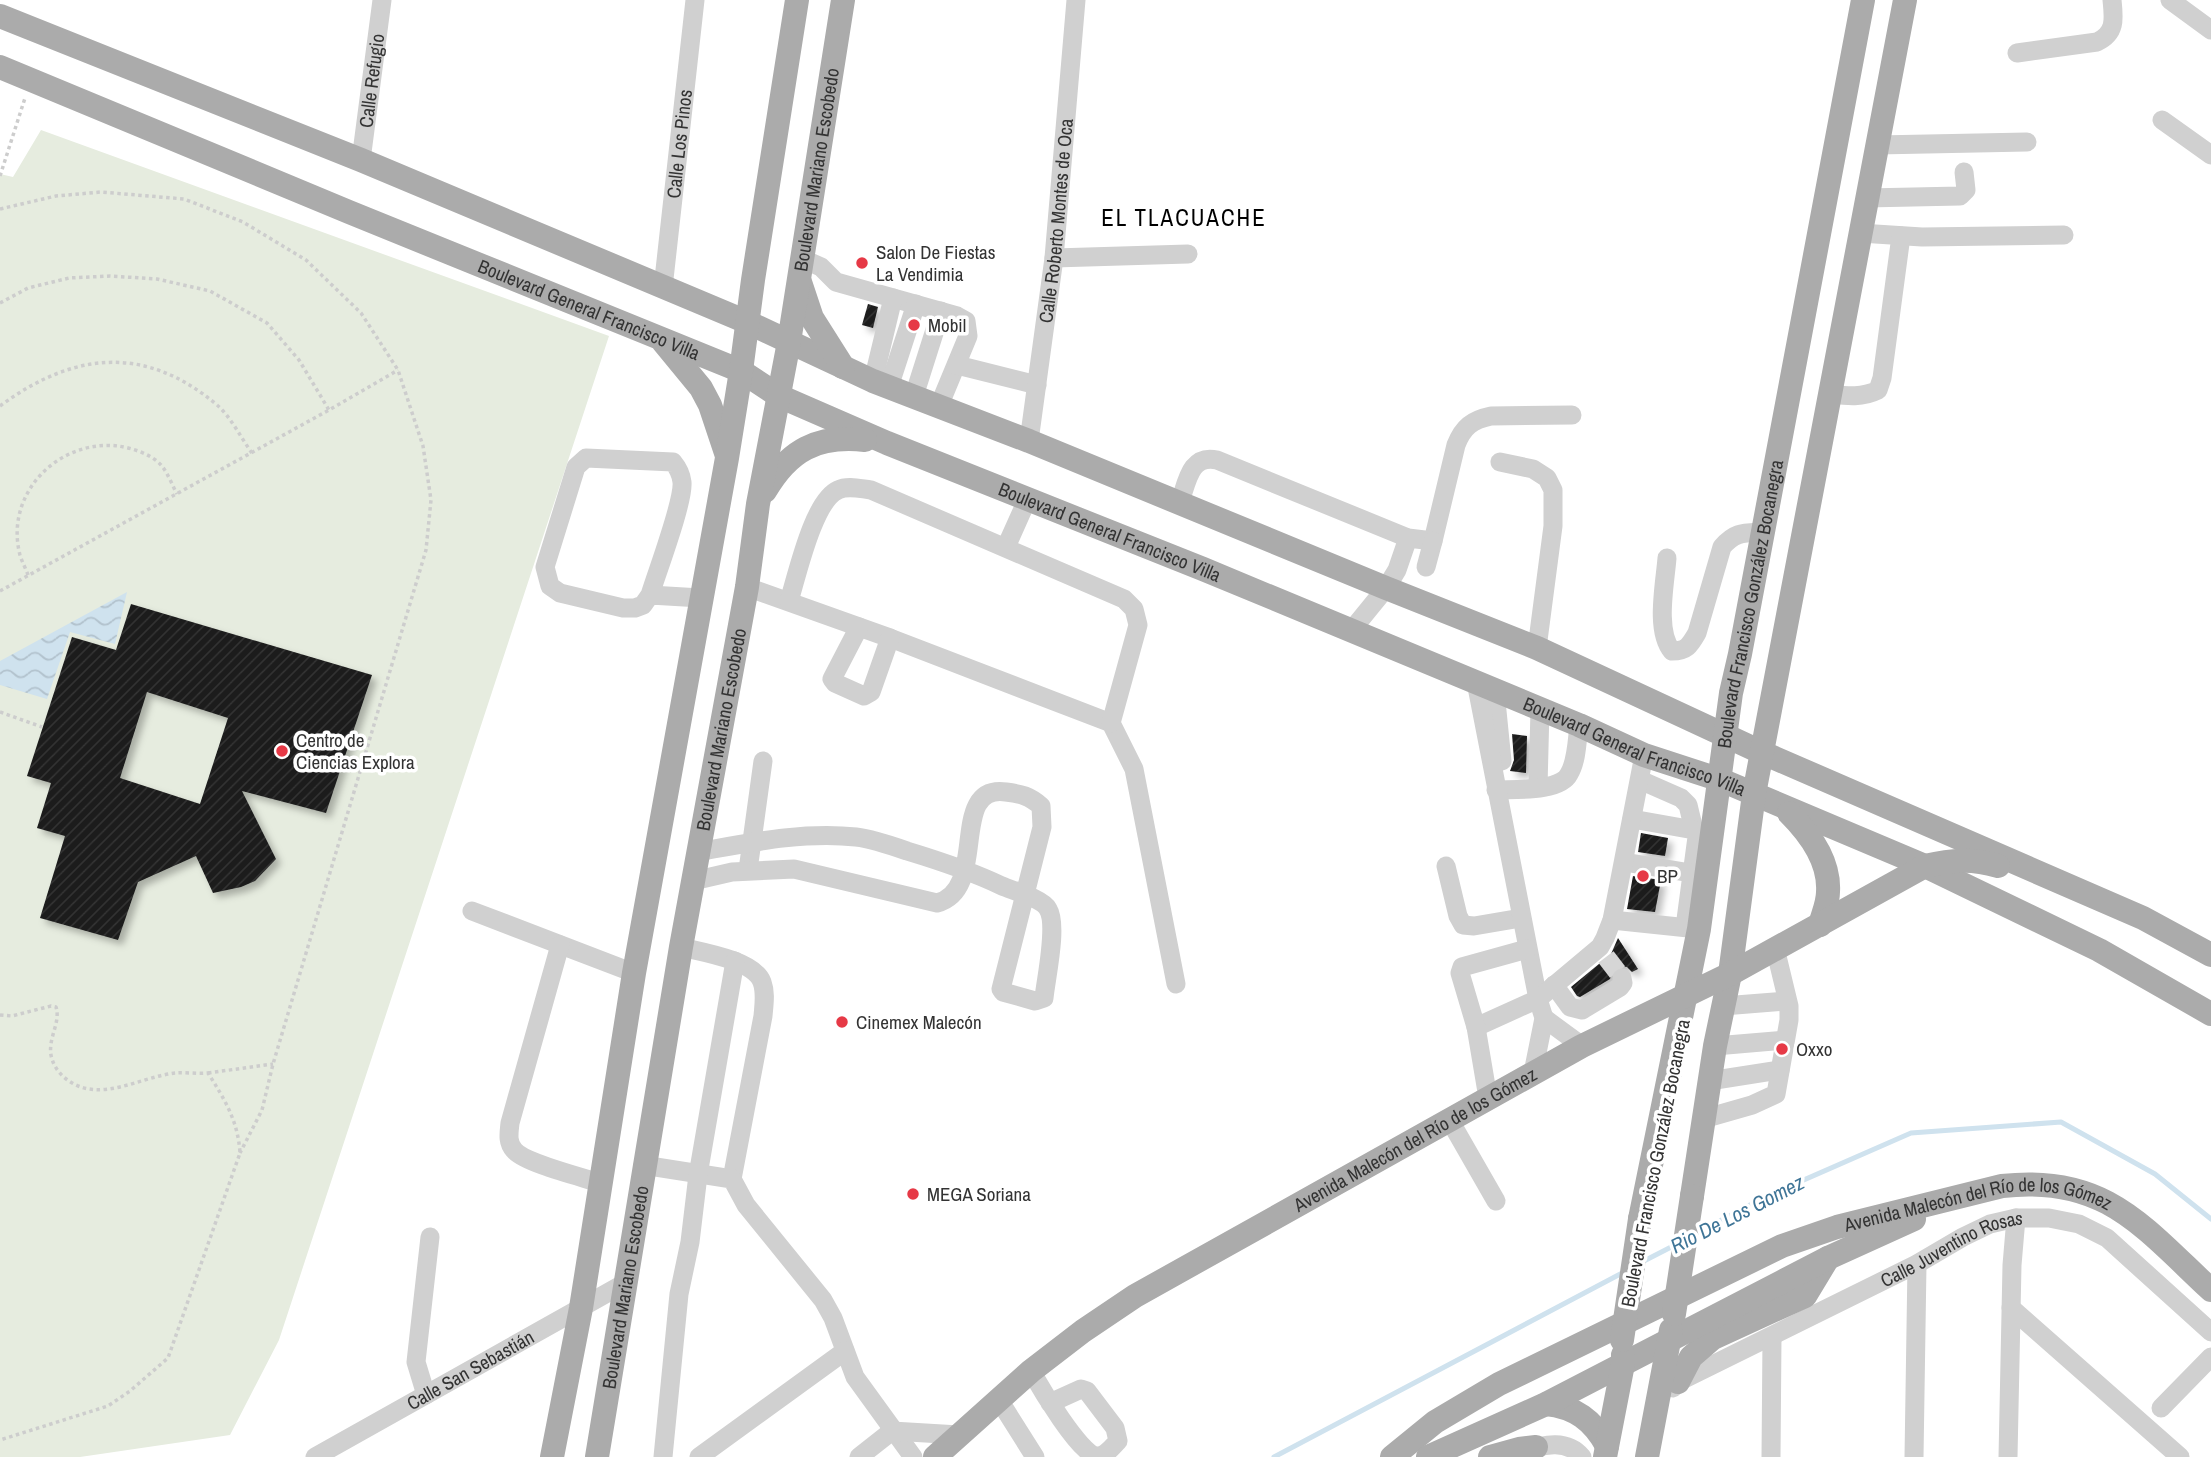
<svg xmlns="http://www.w3.org/2000/svg" width="2211" height="1457" font-family="'Archivo Narrow',sans-serif">
<defs>
<pattern id="water-waves" width="16" height="10" patternUnits="userSpaceOnUse" patternTransform="scale(1.75)"><rect width="16" height="10" fill="#cfe2ee"/><path d="M0 5q4-4 8 0t8 0" fill="none" stroke="#b2c2cd"/></pattern>
<pattern id="building-hatch" width="6" height="6" patternUnits="userSpaceOnUse" patternTransform="scale(1.75)"><rect width="6" height="6" fill="#1a1a1a"/><path d="M-1 1l2-2M0 6l6-6M5 7l2-2" fill="none" stroke="#333"/></pattern>
<filter id="shadow"><feDropShadow dx="5" dy="5" stdDeviation="3.5" flood-color="#0004"/></filter>
</defs>
<rect width="100%" height="100%" fill="#fff"/>
<path fill="#e6ecdf" d="M41 130 609 336 279 1340 230 1435 80 1457H0V174L13 177Z"/>
<path fill="url(#water-waves)" d="M127 592 115 644 70 632 47 699 0 685V661Z"/>
<g fill="none" stroke-linecap="round" stroke-linejoin="round">
<g stroke="#cfe2ee" stroke-width="5">
<path d="M1695 1234 1767 1196 1911 1133 2061 1122 2155 1174 2211 1219"/>
<path d="M1642 1262 1677 1244"/>
<path d="M1274 1457 1624 1272"/>
</g>
</g>
<g fill="url(#building-hatch)" fill-rule="evenodd" filter="url(#shadow)">
<path d="M868 304 878 307 873 328 862 325Z"/>
<path d="M131 604 372 675 326 813 242 791 276 859 255 881 241 887 213 893 196 856 138 882 118 940 40 918 65 836 37 828 51 783 27 776 72 637 116 650ZM147 692 228 718 200 804 120 778Z"/>
<path d="M1512 734 1527 736 1526 773 1510 771 1514 760Z"/>
<path d="M1641 833 1668 838 1665 856 1638 852Z"/>
<path d="M1633 876 1661 880 1655 912 1627 909Z"/>
<path d="M1618 938 1638 969 1632 972 1627 967 1619 966 1613 969 1610 979 1580 997 1577 996 1571 987 1611 954Z"/>
</g>
<g fill="none" stroke-linecap="round" stroke-linejoin="round">
<path stroke="#d6d6d6" stroke-width="19" stroke-dasharray="19 10" stroke-linecap="butt" d="M1606 957 1622 978"/>
<g stroke="#cdcdcd" stroke-width="3.5" stroke-dasharray="3.5 3.5" stroke-linecap="butt">
<path d="M0 176 25 98"/>
<path d="M0 209 56 196 101 192 184 199 243 222 306 260 361 313 398 370 423 446 431 500 426 550 273 1064 262 1110 240 1153"/>
<path d="M0 303 28 288 69 278 110 276 157 279 210 291 267 323 299 360 329 410"/>
<path d="M0 406C73 352 145 344 217 405 231 417 241 438 252 453"/>
<path d="M28 575C26 569 22 562 20 555 4 494 58 439 118 446 132 448 151 454 161 465 168 473 172 485 177 494"/>
<path d="M0 591 329 410 398 370"/>
<path d="M0 712 42 727"/>
<path d="M0 1015 12 1016 51 1006 56 1007C61 1022 48 1038 51 1055 53 1066 60 1075 69 1081 101 1103 140 1077 175 1073 185 1072 197 1074 208 1073 225 1100 238 1121 240 1153L168 1358 130 1391 108 1406 0 1440"/>
<path d="M208 1073 273 1064"/>
</g>
<g stroke="#d0d0d0" stroke-width="19">
<path d="M2170 0 2211 30"/>
<path d="M2017 53 2097 42C2116 33 2114 19 2112 0"/>
<path d="M2162 120 2211 155"/>
<path d="M1877 145 2027 142"/>
<path id="s1" d="M361 160 382 0"/>
<path d="M1866 198 1960 196 1966 190 1964 172"/>
<path d="M1860 233 1922 237 2064 235"/>
<path d="M801 258 821 267 836 282 957 316 966 321 968 336 939 406"/>
<path d="M1054 258 1188 254"/>
<path id="s2" d="M663 288 695 0"/>
<path d="M957 365 1037 385"/>
<path d="M873 381 893 298"/>
<path d="M889 387 916 304"/>
<path d="M1830 394C1847 396 1862 398 1878 390L1882 378 1901 236"/>
<path d="M914 396 941 311"/>
<path id="s3" d="M1029 441 1054 258 1076 0"/>
<path d="M1500 462 1533 469 1547 478 1553 490V526L1537 648"/>
<path d="M1180 502C1187 482 1190 454 1217 460L1408 538 1433 541 1456 445C1463 427 1472 420 1491 416L1572 415"/>
<path d="M1006 547 1027 500"/>
<path d="M1667 558C1665 584 1655 631 1672 651 1687 651 1690 645 1697 633L1722 547C1735 532 1743 533 1762 532"/>
<path d="M1426 567 1433 541"/>
<path d="M747 587 890 638 1111 723 1134 769 1176 984"/>
<path d="M650 595C657 572 684 501 682 482 681 473 678 468 673 462L586 458 576 467 545 567 550 586 560 593 623 608H635L643 605 650 595 701 598"/>
<path d="M789 601C797 576 813 501 838 490 848 485 861 489 871 490L1124 599 1134 609 1138 625 1111 723"/>
<path d="M859 627 832 679 835 683 864 696 871 692 890 638"/>
<path d="M1351 631 1386 588 1397 570 1408 538"/>
<path d="M1495 691 1502 761"/>
<path d="M1640 780 1681 798 1688 805 1694 830"/>
<path d="M1538 787 1540 709"/>
<path d="M1496 790C1515 789 1560 792 1569 774 1577 761 1577 740 1579 725"/>
<path d="M1632 819 1694 830 1697 837 1685 927"/>
<path d="M1624 862 1703 875"/>
<path d="M1446 866 1458 916 1463 925 1474 926 1521 918"/>
<path d="M748 870 763 761"/>
<path d="M693 881 732 872 794 869 937 903C990 889 947 784 1006 792 1022 794 1029 796 1041 806L1042 827 1001 989 1003 992 1035 1001 1044 998C1046 978 1058 925 1048 909 1043 899 1014 891 1002 886 971 871 940 861 907 851 890 845 873 839 856 837 804 831 748 843 697 852"/>
<path d="M472 911 634 973"/>
<path d="M1612 920 1698 929"/>
<path d="M560 945 510 1123C509 1133 507 1142 514 1150 524 1163 582 1177 600 1183"/>
<path d="M681 947C701 952 754 960 762 982 766 993 764 1004 763 1016L732 1179"/>
<path d="M1554 985 1570 1007 1582 1010 1620 987 1623 983 1622 978"/>
<path d="M1723 1006 1787 1001"/>
<path d="M1544 1018 1582 1046"/>
<path d="M1476 1027 1538 999 1476 682"/>
<path d="M1715 1046 1785 1040"/>
<path d="M1533 1073 1544 1018 1538 999 1600 947 1605 938 1612 920 1644 755"/>
<path d="M1709 1081 1780 1070"/>
<path d="M1488 1098 1476 1027 1460 973 1462 967 1527 949"/>
<path d="M1449 1119 1496 1201"/>
<path d="M1703 1119 1752 1105 1776 1094 1789 1020V1006L1775 948"/>
<path d="M643 1165 732 1179 746 1205 823 1300 833 1318 855 1377 913 1457"/>
<path d="M2011 1308 2180 1457"/>
<path d="M1031 1371C1040 1387 1080 1454 1096 1456 1105 1457 1112 1447 1118 1441L1115 1428 1087 1391 1081 1389 1050 1403"/>
<path id="s4" d="M1673 1388 1678 1382 1917 1264 1963 1237 1990 1224 2016 1218H2049L2079 1224 2107 1238 2211 1332"/>
<path d="M426 1395 416 1362 430 1237"/>
<path d="M999 1400 1035 1457"/>
<path d="M2161 1408 2211 1357"/>
<path d="M1526 1452C1544 1443 1568 1440 1582 1457"/>
<path id="s5" d="M315 1457 625 1283"/>
<path d="M663 1457 679 1294 690 1242 698 1175 735 961"/>
<path d="M699 1457 845 1351"/>
<path d="M859 1457 892 1431 959 1435"/>
<path d="M1771 1457 1772 1337"/>
<path d="M1914 1457 1917 1264"/>
<path d="M2008 1457 2012 1265 2016 1218"/>
</g>
<g stroke="#ababab" stroke-width="24">
<path d="M0 16 361 160 747 322 873 381 1029 441 1386 588 1537 648 1763 753 2143 918 2211 955"/>
<path id="s6" d="M0 67 349 212 741 371 779 396 887 443 1203 569 1579 725 1644 755 1721 780 1925 866 2099 950 2211 1014"/>
<path d="M800 282 812 318 843 367"/>
<path d="M664 343 701 388 710 405 726 453"/>
<path d="M765 491C789 450 817 435 865 440"/>
<path d="M1789 813C1809 833 1830 861 1828 892 1828 903 1823 914 1820 925"/>
<path d="M1692 1196 1715 1046 1730 974 1754 794 1905 0"/>
<path id="s7" d="M1640 1219 1699 929 1731 693 1740 654 1863 0"/>
<path d="M1678 1382 1691 1357 1713 1338 1805 1296 1828 1258"/>
<path d="M1546 1404C1575 1407 1593 1420 1607 1446"/>
<path d="M552 1457 581 1308 634 973 727 458 741 371 753 280 797 0"/>
<path id="s8" d="M597 1457 681 947 747 587 758 504 789 342 843 0"/>
<path id="s9" d="M935 1457 1031 1371 1083 1331 1135 1296 1582 1046 1730 974 1925 866C1952 860 1971 858 1998 866"/>
<path id="s10" d="M1392 1457 1435 1422 1499 1384 1782 1246 1837 1227 2002 1186C2105 1174 2143 1227 2211 1290"/>
<path d="M1428 1457 1546 1404 1828 1258 1914 1219"/>
<path d="M1490 1457 1519 1449 1536 1447"/>
<path d="M1605 1457 1623 1364V1355"/>
<path d="M1647 1457 1671 1330"/>
</g>
<g stroke="#ababab" stroke-width="24">
<path d="M1674 1314 1692 1196"/>
<path d="M1622 1340 1640 1219"/>
</g>
</g>
<g fill="#e63946" stroke="#fff" stroke-width="2.5">
<circle cx="862" cy="263" r="7"/>
<circle cx="914" cy="325" r="7"/>
<circle cx="282" cy="751" r="7"/>
<circle cx="1643" cy="876" r="7"/>
<circle cx="842" cy="1022" r="7"/>
<circle cx="1782" cy="1049" r="7"/>
<circle cx="913" cy="1194" r="7"/>
</g>
<g text-anchor="middle" dominant-baseline="central" stroke-width="7" stroke-linejoin="round" paint-order="stroke">
<g font-size="19" fill="#333" stroke="#fff">
<text stroke="none"><textPath href="#s1" startOffset="80">Calle Refugio</textPath></text>
<text stroke="none"><textPath href="#s2" startOffset="145">Calle Los Pinos</textPath></text>
<text stroke="none"><textPath href="#s8" startOffset="1306">Boulevard Mariano Escobedo</textPath></text>
<text stroke="none"><textPath href="#s3" startOffset="222">Calle Roberto Montes de Oca</textPath></text>
<text stroke="none"><textPath href="#s6" startOffset="637">Boulevard General Francisco Villa</textPath></text>
<text stroke="none"><textPath href="#s6" startOffset="1204">Boulevard General Francisco Villa</textPath></text>
<text stroke="none"><textPath href="#s7" startOffset="625">Boulevard Francisco González Bocanegra</textPath></text>
<text stroke="none"><textPath href="#s8" startOffset="738">Boulevard Mariano Escobedo</textPath></text>
<text stroke="none"><textPath href="#s6" startOffset="1771">Boulevard General Francisco Villa</textPath></text>
<text stroke="none"><textPath href="#s9" startOffset="578">Avenida Malecón del Río de los Gómez</textPath></text>
<text transform="translate(1655 1163) rotate(-79)">Boulevard Francisco González Bocanegra</text>
<text stroke="none"><textPath href="#s10" startOffset="648">Avenida Malecón del Río de los Gómez</textPath></text>
<text stroke="none"><textPath href="#s4" startOffset="313">Calle Juventino Rosas</textPath></text>
<text stroke="none"><textPath href="#s8" startOffset="172">Boulevard Mariano Escobedo</textPath></text>
<text stroke="none"><textPath href="#s5" startOffset="178">Calle San Sebastián</textPath></text>
</g>
<g font-size="19" fill="#333" stroke="#fff" text-anchor="start">
<text x="876" y="252">Salon De Fiestas<tspan x="876" dy="22">La Vendimia</tspan></text>
<text x="928" y="325">Mobil</text>
<text x="296" y="740">Centro de<tspan x="296" dy="22">Ciencias Explora</tspan></text>
<text x="1657" y="876">BP</text>
<text x="856" y="1022">Cinemex Malecón</text>
<text x="1796" y="1049">Oxxo</text>
<text x="927" y="1194">MEGA Soriana</text>
</g>
<g font-size="21" font-style="italic" fill="#3f7597" stroke="#fff">
<text transform="translate(1737 1214) rotate(-27)">Rio De Los Gomez</text>
</g>
<g font-size="23" letter-spacing="2" fill="#000" stroke="#fff">
<text x="1184" y="217">EL TLACUACHE</text>
</g>
</g>
</svg>
